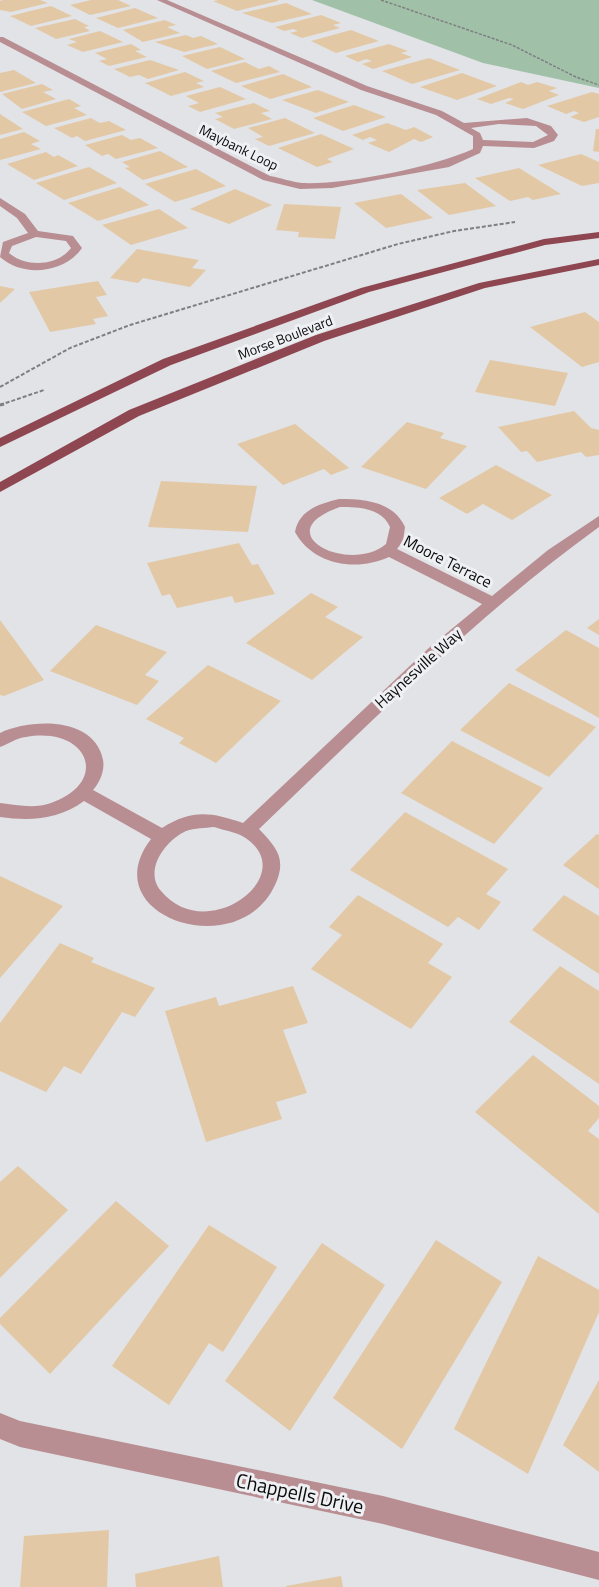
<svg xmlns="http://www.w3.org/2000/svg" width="599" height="1587" font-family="'Titillium Web',sans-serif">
<rect width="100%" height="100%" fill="#e1e3e6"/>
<path fill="#a1c0a8" d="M312 0H599V88L483 63Z"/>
<g fill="#e3c8a6">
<path d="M3 0H40L48 3 11 12 0 10V1Z"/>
<path d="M91 0H118L131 6 90 15 70 5Z"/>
<path d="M219 0H278V1L237 11 213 1Z"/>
<path d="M286 3 312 14 272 23 242 13Z"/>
<path d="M51 6 72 16 31 26 10 16Z"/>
<path d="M135 8 158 18 118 28 96 18Z"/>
<path d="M321 15 341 23 333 25 340 28 302 38 290 33 298 31 293 29 284 31 275 27Z"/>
<path d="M75 19 89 26 84 27 90 31 56 39 35 28Z"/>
<path d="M165 20 176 25 167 27 180 33 143 42 123 30Z"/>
<path d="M351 30 379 41 336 53 311 41Z"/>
<path d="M100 31 123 42 83 52 67 45 77 42 69 39Z"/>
<path d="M186 35 193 38 201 36 218 44 184 52 155 42Z"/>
<path d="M131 44 141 50 135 51 147 57 109 66 99 61 107 59 95 53Z"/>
<path d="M389 44 408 51 401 53 412 57 373 69 362 64 372 61 366 59 358 62 345 56Z"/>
<path d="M220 47 245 59 207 69 182 56Z"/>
<path d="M429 58 460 70 412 84 382 71Z"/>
<path d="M150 60 179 70 148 79 139 75 130 77 114 69Z"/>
<path d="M245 62 259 69 269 66 280 72 236 83 211 71Z"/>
<path d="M14 70 36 83 0 92V73Z"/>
<path d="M185 72 204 81 196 83 204 87 171 96 145 83Z"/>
<path d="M462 73 497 86 457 100 420 87Z"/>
<path d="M283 74 312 87 270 99 241 86Z"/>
<path d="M521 82 528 85 537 82 557 88 549 91 559 95 523 109 505 103 514 99 509 98 491 104 477 99Z"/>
<path d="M42 84 53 90 43 92 56 99 22 109 2 94Z"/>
<path d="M220 87 246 99 200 112 188 106 199 103 186 96Z"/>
<path d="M318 90 349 102 316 113 282 100Z"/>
<path d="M592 92 599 94V117L584 122 570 117 579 113 574 111 566 114 547 106Z"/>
<path d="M69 99 81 106 74 108 87 115 46 126 22 112Z"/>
<path d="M254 103 270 111 261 113 272 119 234 129 215 119 223 117 215 113Z"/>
<path d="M354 105 386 117 343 131 313 118Z"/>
<path d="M0 114 23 129 0 135Z"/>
<path d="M91 118 100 123 109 121 126 130 85 141 77 136 72 138 54 128Z"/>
<path d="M285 118 315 133 269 146 255 139 263 137 248 128Z"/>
<path d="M387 123 406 130 414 127 433 137 421 142 414 139 389 152 368 143 377 140 370 137 363 140 352 135Z"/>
<path d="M596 129H599V152L593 151Z"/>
<path d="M24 132 40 141 31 144 41 149 0 160V139Z"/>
<path d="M321 134 354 149 327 159 333 162 317 167 278 148Z"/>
<path d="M122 135 131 140 140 138 158 148 116 159 108 154 102 156 85 145Z"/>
<path d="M160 151 188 167 143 180 125 168 130 167 122 162Z"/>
<path d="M46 152 54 157 58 155 78 166 34 180 7 164Z"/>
<path d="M581 154 599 162V183L582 186 538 165Z"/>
<path d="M89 167 117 183 64 200 36 183Z"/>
<path d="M519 168 561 194 533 200 528 197 510 201 475 178Z"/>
<path d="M196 169 226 186 175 202 145 184Z"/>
<path d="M465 183 496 206 449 215 417 190Z"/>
<path d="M120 187 149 205 98 221 68 203Z"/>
<path d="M235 189 272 205 229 224 190 209Z"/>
<path d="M401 194 433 218 386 228 354 203Z"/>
<path d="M284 204 341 207 335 239 298 237 299 232 276 230Z"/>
<path d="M159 209 188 228 131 245 102 225Z"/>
<path d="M137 249 199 260 192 268 206 270 190 287 143 278 138 283 110 278Z"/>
<path d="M98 281 107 295 96 297 108 316 93 319 96 324 50 332 29 292Z"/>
<path d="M0 286 15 289 0 303Z"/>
<path d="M585 312 599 322V362L582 367 530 327Z"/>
<path d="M490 360 568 373 555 406 475 392Z"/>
<path d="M574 411 591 428 599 430V455L586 457 581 452 537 462 527 451 521 452 498 427Z"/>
<path d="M407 422 444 433 440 438 467 446 426 489 361 467Z"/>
<path d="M295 424 349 468 331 475 324 469 283 485 237 444Z"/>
<path d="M496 465 552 495 512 520 483 504 467 514 439 498Z"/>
<path d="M161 481 257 486 248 532 148 527Z"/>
<path d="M239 543 252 565 258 564 275 594 235 603 232 596 177 608 170 594 162 596 147 563Z"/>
<path d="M311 593 338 607 325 617 363 637 312 680 246 643Z"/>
<path d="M599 619V635L587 628Z"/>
<path d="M0 620 44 680 4 696 0 695Z"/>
<path d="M96 625 167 652 145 675 159 681 137 705 50 671Z"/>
<path d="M566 630 599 648V718L515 670Z"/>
<path d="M208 665 281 701 216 763 179 743 184 738 146 719Z"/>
<path d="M509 683 596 727 549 777 460 730Z"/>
<path d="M452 741 543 788 494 844 401 793Z"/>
<path d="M405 812 508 869 486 894 501 902 479 930 458 917 448 927 350 870Z"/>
<path d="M597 834 599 835V889L563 865Z"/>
<path d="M0 876 63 906 0 978Z"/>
<path d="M358 895 443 944 428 963 452 977 411 1029 311 969 342 935 329 927Z"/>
<path d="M564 895 599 916V974L532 930Z"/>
<path d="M60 943 94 958 91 962 155 988 135 1017 122 1012 81 1074 64 1066 46 1092 0 1071V1023Z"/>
<path d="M560 966 599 991V1084L509 1022Z"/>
<path d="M293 986 308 1023 283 1030 307 1093 276 1102 282 1119 206 1142 165 1011 216 997 219 1006Z"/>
<path d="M533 1055 599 1106V1118L588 1131 599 1139V1214L475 1112Z"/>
<path d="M18 1166 68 1210 0 1278V1182Z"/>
<path d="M116 1201 169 1246 50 1374 0 1324V1318Z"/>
<path d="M209 1225 277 1267 223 1352 209 1343 169 1405 112 1366Z"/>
<path d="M436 1240 502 1282 402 1449 333 1398Z"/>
<path d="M322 1243 385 1285 290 1431 225 1381Z"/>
<path d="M538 1256 599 1290V1312L528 1474 454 1429Z"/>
<path d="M599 1380V1472L563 1445Z"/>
<path d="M109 1530 107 1587H20L24 1536Z"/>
<path d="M219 1556 223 1587H136L135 1574Z"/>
<path d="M341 1576 343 1587H286V1586Z"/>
</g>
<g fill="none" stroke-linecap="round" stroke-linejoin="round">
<path stroke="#7e7f81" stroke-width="1.5" stroke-dasharray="3 1.5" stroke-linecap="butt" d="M381 0 512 45 576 77 599 85"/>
<g stroke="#7e7f81" stroke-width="2" stroke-dasharray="4 2" stroke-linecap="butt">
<path d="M0 387 70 348 130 325 398 244 454 231 515 222"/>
<path d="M0 405 44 390"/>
</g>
<path stroke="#7e7f81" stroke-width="3" stroke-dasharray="5 2" stroke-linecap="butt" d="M0 405 4 404"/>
<g fill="#b88e93" fill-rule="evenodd">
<path d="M157 0H167L367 86 442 111 464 123 527 118 551 126 558 135 554 141 534 148 483 146 480 153 449 167 332 188 300 189 263 180 0 42V37H3L270 176C281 178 292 182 302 183 345 185 434 167 473 149V136L436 115 361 90ZM499 124 536 126 548 135 533 142 483 140 480 133 471 128Z"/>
<path d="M0 198 25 214 38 231 73 236 82 248C65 273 23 278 0 257L3 242 28 233 17 218 0 206ZM36 237 66 241 71 248C58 266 26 268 9 253L12 246Z"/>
<path d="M339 499C364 499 393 501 405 527L403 541 397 549 492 596 548 550 599 516V527C476 616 369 724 259 829 277 848 287 859 275 885 238 965 92 916 151 839L84 801C58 820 30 821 0 817V803C17 805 34 809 51 803 111 782 88 726 26 737 16 738 9 744 0 747V733C32 718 95 717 103 760 105 770 100 782 93 790L162 828C192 809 211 812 243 823L431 646 482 604 389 557C356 572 313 565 295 532 299 510 319 504 339 499ZM340 507C359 507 382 508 390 527L386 544C349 575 265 533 340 507ZM214 827C223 830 236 832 244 837 303 874 207 947 161 891 143 870 166 840 186 831 195 828 205 828 214 827Z"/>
<path d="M0 1413 20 1421 383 1496 599 1552V1580L383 1524 20 1447 0 1439Z"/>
</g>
<g fill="#8e4651" fill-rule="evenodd">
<path d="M599 232V238L545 245 369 292 171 365 0 447V438L163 359 361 288 544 239Z"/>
<path d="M599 259V265L485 288 324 341 139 416 0 492V482L129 410 316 335 479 283Z"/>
</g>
</g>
<g text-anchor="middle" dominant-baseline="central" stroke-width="6" stroke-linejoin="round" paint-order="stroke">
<g font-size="14" fill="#0b0b0c" stroke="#eef0f3">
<text transform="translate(239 147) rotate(26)">Maybank Loop</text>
<text transform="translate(285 337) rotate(-21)">Morse Boulevard</text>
</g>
<g font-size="16" fill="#0b0b0c" stroke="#eef0f3">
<text transform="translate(448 561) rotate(27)">Moore Terrace</text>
<text transform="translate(418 668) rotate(-42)">Haynesville Way</text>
</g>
<g font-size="20" fill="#0b0b0c" stroke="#eef0f3">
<text transform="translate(300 1493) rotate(12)">Chappells Drive</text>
</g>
</g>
</svg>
